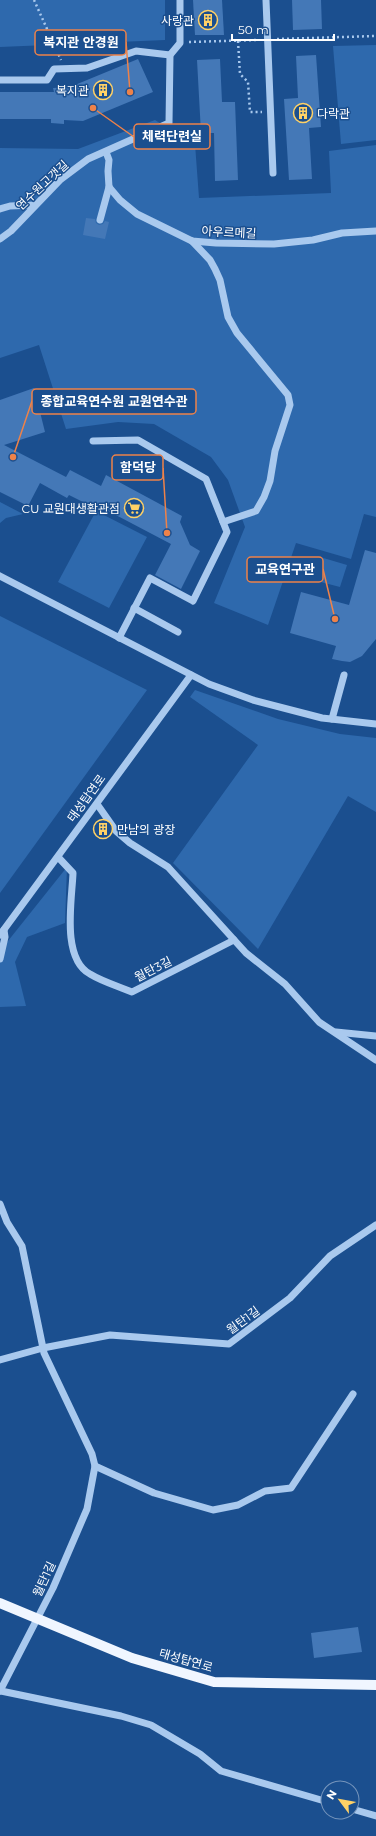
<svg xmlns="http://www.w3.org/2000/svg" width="376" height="1836" font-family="Montserrat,'Noto Sans KR',sans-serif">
<rect width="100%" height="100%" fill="#1b4f8f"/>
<g fill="#2e69ad">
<path d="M0 0H165V40L0 47Z"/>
<path d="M376 45V140L341 144 333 46Z"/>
<path d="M155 120 172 131V144H195L199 198 331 193 329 151 376 145V517L364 514 351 559 296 543 268 625 214 603 245 527 228 480 211 457 154 424 118 422 66 429 39 345 0 358V148L78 149Z"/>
<path d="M0 502 23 514 6 518 0 523Z"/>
<path d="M96 511 147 537 109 608 58 582Z"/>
<path d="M320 557 347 565 340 587 313 580Z"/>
<path d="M0 616 147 690 0 893Z"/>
<path d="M195 690 278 719 340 734 376 738V812L348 796 258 949 173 863 258 745 190 697Z"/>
<path d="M67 867 65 923 27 937 15 962 26 1006 0 1007V951Z"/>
</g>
<g fill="#4478b7">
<path d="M193 0H222L224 35H195Z"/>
<path d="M292 0H321L322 29 293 30Z"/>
<path d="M316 55 321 127 309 128 312 179 289 180 284 99 298 98 296 56Z"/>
<path d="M138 59 153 92 83 121 64 120V124L51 123V119H0V92H54L53 88 70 87Z"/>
<path d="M220 59 222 102H235L238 180 215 181 214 133H201L197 60Z"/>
<path d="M86 218 95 219 96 223 99 225 103 224 105 221 109 222 105 239 83 235Z"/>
<path d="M34 388 45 432 4 445 66 477 70 470 101 486 106 475 182 516 180 522 190 545 200 551 181 589 155 575 171 544 93 503 91 506 69 495 67 498 40 483 28 506 0 492V400Z"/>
<path d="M365 550 376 553V639L362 656 350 662 342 661 332 659 336 646 290 633 301 592 349 605Z"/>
<path d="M358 1627 362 1652 314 1658 311 1633Z"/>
</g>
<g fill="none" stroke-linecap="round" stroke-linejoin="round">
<g stroke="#a9c9ee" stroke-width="2.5" stroke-dasharray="2 3" stroke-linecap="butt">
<path d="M34 0 61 60"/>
<path d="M277 39 376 36"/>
<path d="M238 41 240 74 248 82 250 112H262"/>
<path d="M189 42 258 40"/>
</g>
<g stroke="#a9c9ee" stroke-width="7">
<path d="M266 0 273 173"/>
<path d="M0 80H47L54 69 87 68 136 51 170 55"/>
<path d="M106 152 109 160 108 171 109 187 120 200 137 214 192 241 216 243 274 244 313 240 342 233 376 231"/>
<path d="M0 209 10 206 35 205"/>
<path d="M100 220 109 187"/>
<path d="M0 239 11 231 60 180 88 159 169 123 170 55 180 43V0"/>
<path d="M192 241 210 260 215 269 220 280 228 317 237 333 288 395 290 405 275 451 270 481 264 497 256 511 223 522"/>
<path d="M93 441 138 440 206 479 227 532 193 601 150 578 119 638"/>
<path d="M0 576 209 684 253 700 322 718 376 724"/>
<path d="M134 608 178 632"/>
<path d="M332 719 344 675"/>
<path d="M97 804 116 831 130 843 168 867 246 953 285 984 319 1022 376 1060"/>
<path d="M58 857 73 873C72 900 61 958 90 974 103 982 118 986 132 992L234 940"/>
<path d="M0 935 191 675"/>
<path d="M0 959 5 937 4 930"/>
<path d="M336 1032 376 1036"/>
<path d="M0 1204 7 1222 22 1246 44 1353 92 1454 95 1466 87 1509 53 1588 0 1691"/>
<path d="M0 1360 43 1348 110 1335 229 1344 290 1298 330 1256 376 1225"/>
<path d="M95 1466 154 1493 213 1510 238 1505 265 1491 291 1488 353 1394"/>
<path d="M1 1691 121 1716 151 1725 200 1754 221 1771 328 1802"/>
<path d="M352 1809 376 1816"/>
</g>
<path stroke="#f0f6ff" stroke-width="10" d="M0 1603 132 1658 214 1682 376 1685"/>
</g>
<defs>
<g id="building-ring" transform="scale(1)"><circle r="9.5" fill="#1b4f8f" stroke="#ffd166" stroke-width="1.5"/><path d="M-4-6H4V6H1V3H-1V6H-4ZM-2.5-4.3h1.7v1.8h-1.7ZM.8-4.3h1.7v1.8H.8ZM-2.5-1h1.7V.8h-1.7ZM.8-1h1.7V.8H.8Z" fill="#ffd166"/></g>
<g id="supermarket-ring" transform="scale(1)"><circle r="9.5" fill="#1b4f8f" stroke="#ffd166" stroke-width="1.5"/><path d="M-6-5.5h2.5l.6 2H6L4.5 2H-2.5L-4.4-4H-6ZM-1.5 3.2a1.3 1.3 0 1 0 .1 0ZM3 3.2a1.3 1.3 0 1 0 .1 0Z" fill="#ffd166"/></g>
</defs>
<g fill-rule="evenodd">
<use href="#building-ring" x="208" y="20"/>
<use href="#building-ring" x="103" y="90"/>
<use href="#building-ring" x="303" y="113"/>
<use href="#supermarket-ring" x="134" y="508"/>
<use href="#building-ring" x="103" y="829"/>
</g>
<g text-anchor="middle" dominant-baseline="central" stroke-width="3" stroke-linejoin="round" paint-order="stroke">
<g font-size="12" fill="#fff" stroke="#1b4f8f" text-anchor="end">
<text x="194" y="20">사랑관</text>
<text x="89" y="90">복지관</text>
<text x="317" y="113" text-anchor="start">다락관</text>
<text x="120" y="508">CU 교원대생활관점</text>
<text x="117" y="829" text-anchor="start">만남의 광장</text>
</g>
<g font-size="12" fill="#fff" stroke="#1b4f8f">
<text transform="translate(42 185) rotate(-43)">연수원고갯길</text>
<text transform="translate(229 232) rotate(3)">아우르메길</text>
<text transform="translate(86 798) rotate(-54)">태성탑연로</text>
<text transform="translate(153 969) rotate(-27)">월탄3길</text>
<text transform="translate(243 1320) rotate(-36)">월탄1길</text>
<text transform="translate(44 1579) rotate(-65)">월탄1길</text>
<text transform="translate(186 1660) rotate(16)">태성탑연로</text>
</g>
</g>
<path fill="none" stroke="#ee8249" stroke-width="1.5" d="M130 92L126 42M93 108L134 137M13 457L32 401M167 533L163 468M335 619L323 569"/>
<g fill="#ee8249" stroke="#1b4f8f" stroke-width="1.5">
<circle cx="130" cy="92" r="4"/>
<circle cx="93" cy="108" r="4"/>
<circle cx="13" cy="457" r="4"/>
<circle cx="167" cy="533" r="4"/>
<circle cx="335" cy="619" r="4"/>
</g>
<g fill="#1b4f8f" stroke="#ee8249" stroke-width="1.5">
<rect x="35" y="30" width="91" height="25" rx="4"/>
<rect x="134" y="124" width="76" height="25" rx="4"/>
<rect x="32" y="389" width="164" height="25" rx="4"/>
<rect x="112" y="455" width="51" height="25" rx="4"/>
<rect x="247" y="557" width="76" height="25" rx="4"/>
</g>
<g font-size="13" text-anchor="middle" font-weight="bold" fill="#fff">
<text x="81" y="47">복지관 안경원</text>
<text x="172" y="141">체력단련실</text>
<text x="114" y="406">종합교육연수원 교원연수관</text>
<text x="138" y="472">함덕당</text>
<text x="285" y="574">교육연구관</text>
</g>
<g transform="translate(340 1800) rotate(302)"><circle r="19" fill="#1b4f8f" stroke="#7695bc"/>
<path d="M0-3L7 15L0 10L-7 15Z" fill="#ffd166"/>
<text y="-6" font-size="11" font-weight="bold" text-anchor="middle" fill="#ffffff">N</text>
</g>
<path d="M232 34v6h102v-6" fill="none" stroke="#ffffff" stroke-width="2"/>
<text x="238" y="34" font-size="12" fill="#ffffff" stroke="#1b4f8f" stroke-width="3" paint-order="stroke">50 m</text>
</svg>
